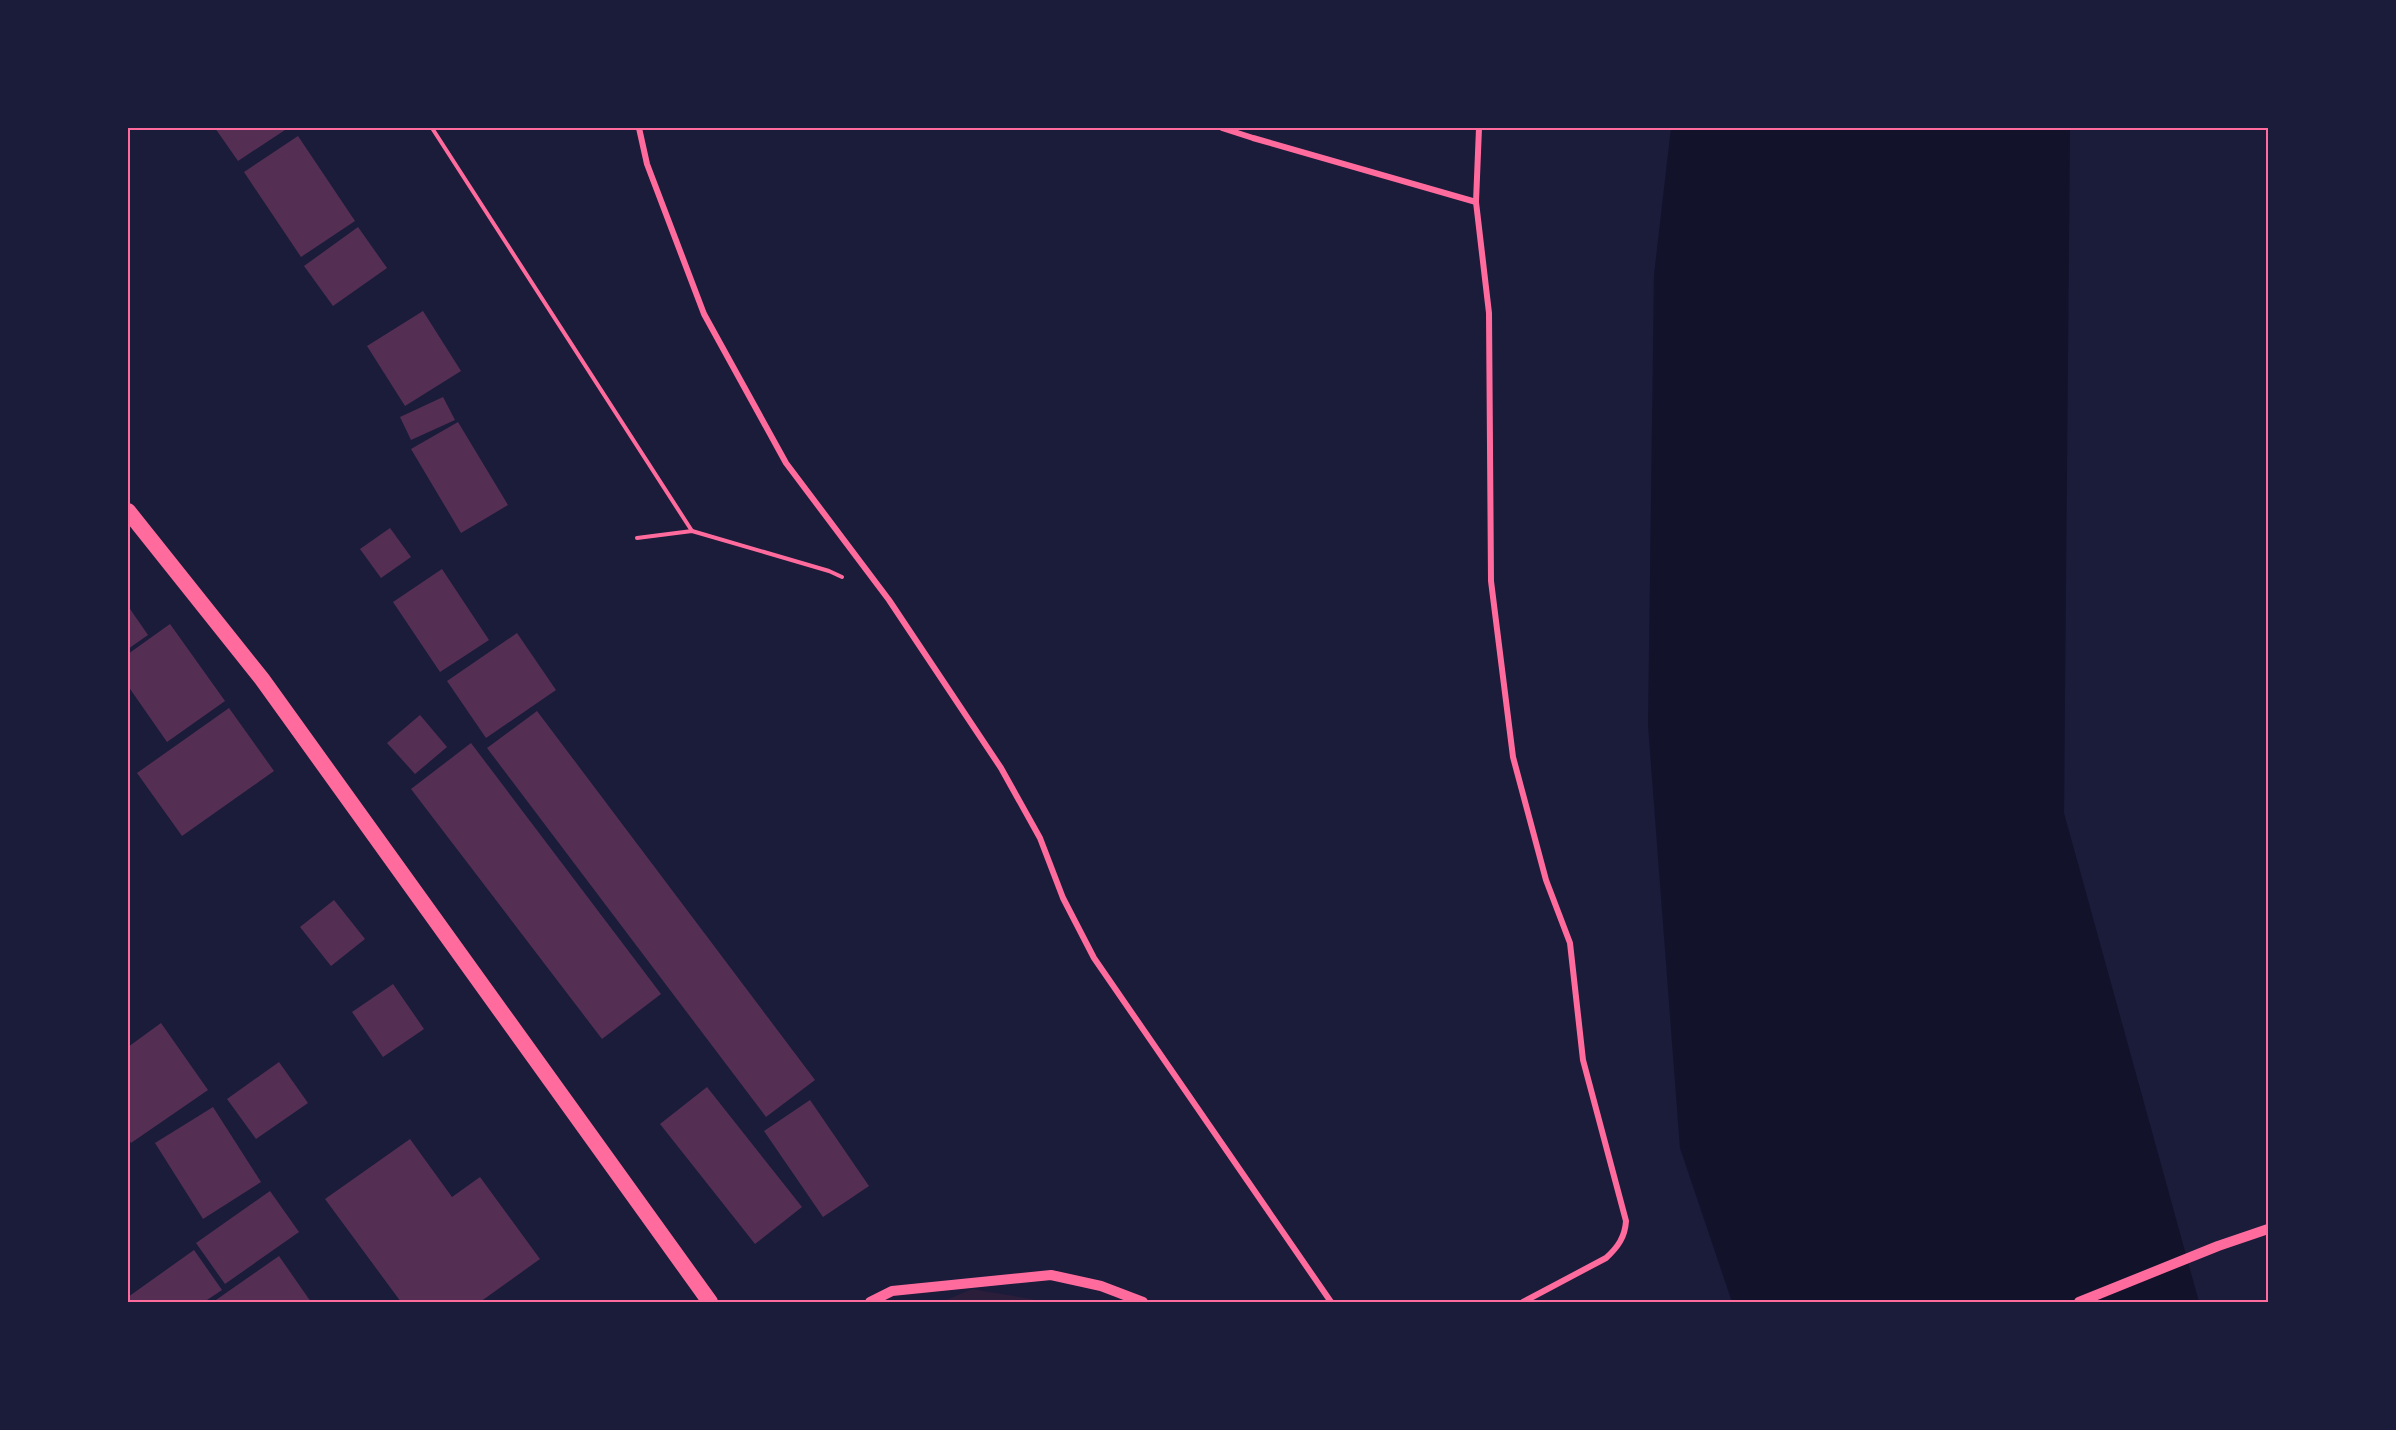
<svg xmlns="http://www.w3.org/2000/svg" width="2396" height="1430" font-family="Overpass,sans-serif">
<rect width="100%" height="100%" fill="#1b1b3a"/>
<path fill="#2a1e3b" d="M972 1289 1048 1302H941Z"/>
<path fill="#12122b" d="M1671 128H2070L2064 813 2199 1302H1732L1680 1148 1648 725 1654 275Z"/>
<g fill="#542f53">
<path d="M215 128H288L238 161Z"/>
<path d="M298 136 355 221 301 257 244 172Z"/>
<path d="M358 227 387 268 333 306 304 266Z"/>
<path d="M423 311 461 371 405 406 367 346Z"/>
<path d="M443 397 455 420 411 440 400 417Z"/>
<path d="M458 422 508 505 461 533 411 449Z"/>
<path d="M390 528 411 557 381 578 360 549Z"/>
<path d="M442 569 489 640 440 672 393 602Z"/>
<path d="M128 606 148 635 128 649Z"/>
<path d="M170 624 225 701 167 742 128 686V654Z"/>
<path d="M517 633 556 690 486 738 447 681Z"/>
<path d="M229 708 274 771 182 836 137 773Z"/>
<path d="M537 711 815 1080 766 1117 487 748Z"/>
<path d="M420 715 447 747 415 774 387 743Z"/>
<path d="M471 743 661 994 602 1039 411 789Z"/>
<path d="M334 900 365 939 331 966 300 927Z"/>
<path d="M393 984 424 1029 383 1057 352 1012Z"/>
<path d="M161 1023 208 1090 131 1143 128 1138V1047Z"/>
<path d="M279 1062 308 1103 256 1139 227 1099Z"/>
<path d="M707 1087 802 1207 755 1244 660 1124Z"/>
<path d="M810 1100 869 1186 823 1217 764 1131Z"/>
<path d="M213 1107 261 1182 203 1219 155 1143Z"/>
<path d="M410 1139 452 1197 480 1177 540 1259 480 1302H401L325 1199Z"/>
<path d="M270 1191 299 1232 225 1284 196 1243Z"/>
<path d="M194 1250 222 1290 204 1302H128V1297Z"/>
<path d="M279 1256 311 1302H213Z"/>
</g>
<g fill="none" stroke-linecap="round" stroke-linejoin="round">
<g stroke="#ff6b9d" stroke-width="4">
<path d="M432 128 692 531"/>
<path d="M637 538 692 531 829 571 842 577"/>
</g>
<g stroke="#ff6b9d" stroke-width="6">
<path d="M639 128 647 164 704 314 786 463 889 600 1001 768 1040 838 1063 898 1094 958 1331 1302"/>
<path d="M1222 128 1253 138 1476 202"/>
<path d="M1479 128 1476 202 1489 313 1491 581 1513 757 1546 880 1570 943 1583 1060 1626 1221C1625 1237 1618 1247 1606 1258L1523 1302"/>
</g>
<g stroke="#ff6b9d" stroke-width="10">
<path d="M870 1302 892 1291 1051 1275 1101 1286 1143 1302"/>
<path d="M2079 1302 2218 1246 2268 1229"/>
</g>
<path stroke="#ff6b9d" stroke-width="16" d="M128 511 262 679 710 1302"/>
</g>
<rect width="2396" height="1430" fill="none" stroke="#1b1b3a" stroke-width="258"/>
<rect x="129" y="129" width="2138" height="1172" fill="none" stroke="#ff6b9d" stroke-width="2"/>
</svg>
